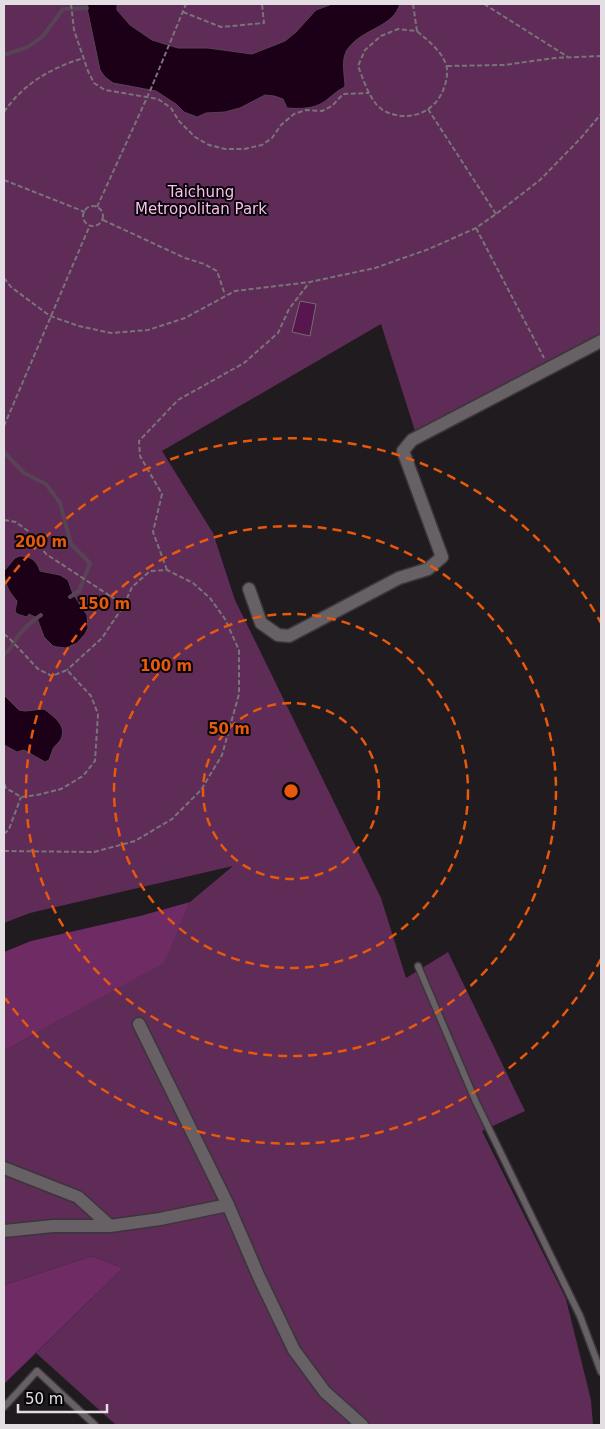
<svg xmlns="http://www.w3.org/2000/svg" width="605" height="1429" font-family="'DejaVu Sans',sans-serif">
<rect width="100%" height="100%" fill="#201b1f"/>
<path fill="#5f2b57" d="M4 4H601V336L415 431 381 324 162 451 213 533 235 600 381 898 406 978 448 952 525 1111 482 1131 566 1299 591 1400 593 1425H116L36 1353 123 1268 92 1256 4 1285V1051L163 963 190 902 233 866 30 913 4 923Z"/>
<g fill="#6e2b64">
<path d="M190 902 164 963 4 1051V952L31 941 140 916Z"/>
<path d="M92 1256 123 1268 4 1384V1285Z"/>
</g>
<g fill="#1c0018" stroke="#574354">
<path d="M88 4H117V10L130 25 152 40 178 48H208L252 54 285 41 296 32 316 10 332 4H400C393 26 368 28 353 43 350 46 347 49 346 52 341 62 345 77 345 87 336 91 331 97 324 102 313 109 300 109 287 108L283 99 274 96 265 95 240 108 225 112 206 113 197 117 184 112 176 104 156 91 113 83 105 77 100 70 87 8Z"/>
<path d="M20 556C31 556 37 561 40 571L60 575 68 580 73 594 87 615 88 628 85 634 77 643 66 648 57 647 53 646 44 637 37 618 29 614 27 617 17 614 15 611 17 601C8 591 5 584 4 571L15 558Z"/>
<path d="M4 695 19 710 25 711 44 709C54 717 67 725 61 739 59 743 55 745 53 749 52 752 50 757 49 760L45 762 24 750 17 752 4 745Z"/>
</g>
<g fill="none" stroke-linecap="round" stroke-linejoin="round">
<g stroke="#574354" stroke-width="4">
<path d="M4 55 28 47 43 36 63 9 87 8"/>
<path d="M4 452 24 473 46 484 60 503 71 544 90 563 79 591 70 597"/>
<path d="M4 654C11 651 14 641 19 635 25 627 32 621 41 615"/>
</g>
</g>
<path fill="#58164f" stroke="#746d73" d="M300 301 316 304 310 336 292 332Z"/>
<g fill="none" stroke-linecap="round" stroke-linejoin="round">
<g stroke="#3a3639" stroke-width="9">
<g id="lane">
<path d="M418 966 476 1102 580 1316 601 1372"/>
<path d="M4 1407 37 1371 95 1425"/>
</g>
</g>
<g stroke="#3a3639" stroke-width="15">
<g id="street">
<path d="M249 589 261 623 278 635 289 636 399 578 428 569 442 557 403 451 412 440 601 341"/>
<path d="M139 1024 228 1205 259 1277 294 1350 325 1392 362 1425"/>
<path d="M4 1168 78 1197 110 1226"/>
<path d="M4 1231 53 1226H110L160 1219 228 1205"/>
</g>
</g>
<g stroke="#797478" stroke-width="2" stroke-dasharray="5 2.5" stroke-linecap="butt">
<path d="M71 4 74 30 88 71 94 83 105 90 158 99 171 108 179 121 195 137 209 145 225 149H244L262 145 272 138 281 125 294 114 306 110 322 111 332 106 343 94 369 93"/>
<path d="M413 4 417 31 398 29 381 36 365 50 358 66C363 79 368 94 376 104 380 109 387 113 392 114 418 122 441 106 446 81 447 76 448 70 446 65 442 51 428 41 417 31"/>
<path d="M484 4 568 57"/>
<path d="M183 12 221 27 264 23 262 4"/>
<path d="M447 66 504 65 555 58 601 56"/>
<path d="M428 109 496 214"/>
<path d="M4 112C23 84 52 67 84 58"/>
<path d="M4 180 85 212"/>
<circle cx="93" cy="216" r="10"/>
<path d="M97 207 150 91 186 4"/>
<path d="M103 220 185 258 204 264 217 271 225 295"/>
<path d="M476 228 544 358"/>
<path d="M4 278 11 287 50 316 79 326 111 333 148 330 185 318 235 291 310 282 375 268 429 249 476 228 496 214 540 180 580 139 601 114"/>
<path d="M4 426 90 225"/>
<path d="M4 520 16 522 28 531 46 554 124 605"/>
<path d="M167 570 153 532 162 494 140 456 139 441 178 400 244 363 278 333 289 309 309 283"/>
<path d="M4 634 9 638 38 669 52 676 67 670 91 696 98 714 95 761 83 776 61 789 37 795 21 797 6 788 4 783"/>
<path d="M4 834 9 829 21 797"/>
<path d="M4 851 94 852 135 841 172 819 201 790 222 755 239 694V650L225 619 210 598 193 583 167 570 150 571 132 587 124 605 102 638 67 670"/>
</g>
<use href="#lane" stroke="#676065" stroke-width="6"/>
<use href="#street" stroke="#676065" stroke-width="12"/>
</g>
<g fill="none" stroke="#e8590c" stroke-width="2.5" stroke-dasharray="9 6">
<circle cx="291" cy="791" r="88"/>
<circle cx="291" cy="791" r="177"/>
<circle cx="291" cy="791" r="265"/>
<path d="M601 959A353 353 0 0 1 5 998M5 584A353 353 0 0 1 601 623"/>
</g>
<g text-anchor="middle" dominant-baseline="central" stroke-width="4" stroke-linejoin="round" paint-order="stroke">
<g font-size="15" fill="#f9beed" stroke="#080608">
<text x="201" y="192">Taichung<tspan x="201" dy="17">Metropolitan Park</tspan></text>
</g>
</g>
<circle cx="291" cy="791" r="8" fill="#e8590c" stroke="#080608" stroke-width="2.5"/>
<g font-size="15" text-anchor="middle" font-weight="bold" fill="#e8590c" stroke="#080608" stroke-width="4" stroke-linejoin="round" paint-order="stroke">
<text x="41" y="547">200 m</text>
<text x="104" y="609">150 m</text>
<text x="166" y="671">100 m</text>
<text x="229" y="734">50 m</text>
</g>
<rect width="605" height="1429" fill="none" stroke="#e2dee1" stroke-width="10"/>
<path d="M18 1404v8h89v-8" fill="none" stroke="#e2dee1" stroke-width="2.5"/>
<text x="25" y="1404" font-size="15" fill="#e2dee1" stroke="#080608" stroke-width="4" paint-order="stroke">50 m</text>
</svg>
